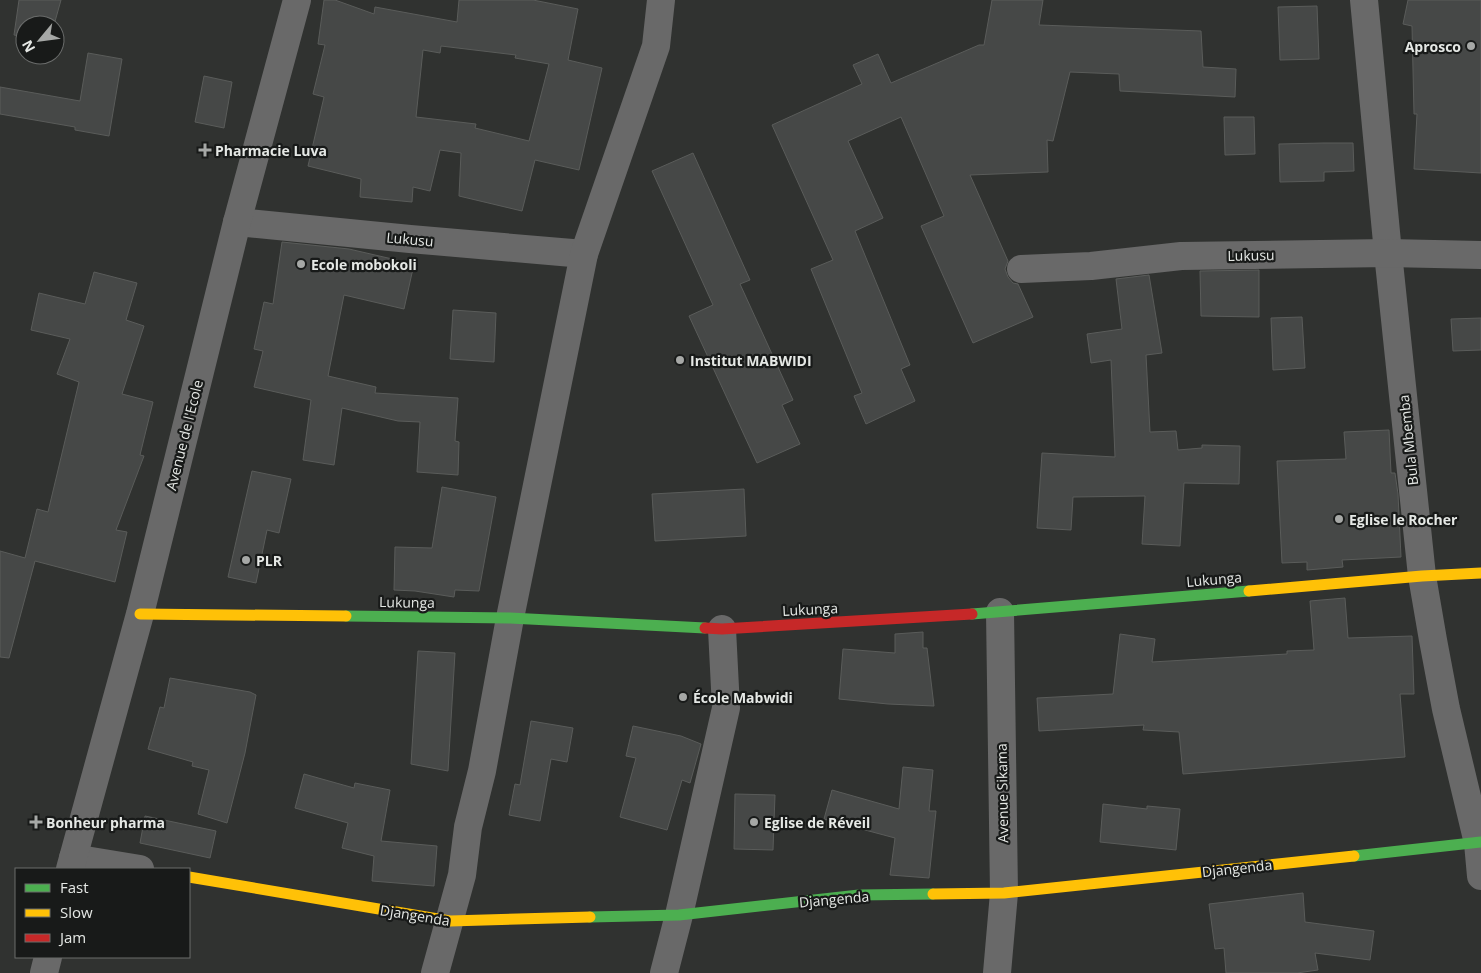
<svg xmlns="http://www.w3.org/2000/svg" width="1481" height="973" font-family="'Open Sans',sans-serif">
<rect width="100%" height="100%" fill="#303230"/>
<g fill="#464847" stroke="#5a5c5a" fill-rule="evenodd">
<path d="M19 0H61L54 25H25V37L14 35Z"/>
<path d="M324 0H335L374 14 375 7 457 22 459 0H533L578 9 568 60 602 68 579 170 535 160 522 211 459 196 461 153 440 150 430 191 413 187 412 202 360 197 361 179 308 166 324 97 313 94 325 45 318 44ZM441 46 516 55 515 58 549 64 529 141 475 128 476 124 416 117 423 50 440 53Z"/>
<path d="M992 0H1043L1039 25 1201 31 1203 67 1236 69 1235 97 1120 91 1119 74 1070 72 1053 141 1047 140 1048 172 970 175 1008 261 1005 269 1008 277 1013 283 1018 284 1033 317 973 343 921 226 944 216 901 117 848 141 883 218 855 231 910 365 901 369 915 401 866 424 854 396 862 393 811 269 833 260 772 125 862 84 853 65 878 54 891 83 979 45H984Z"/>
<path d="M1408 0H1481V173L1414 169 1417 114H1414L1412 26 1403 24Z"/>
<path d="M1317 6 1319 59 1280 60 1278 7Z"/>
<path d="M88 53 122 59 109 136 75 130V127L0 114V87L80 101Z"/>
<path d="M204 76 232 82 224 128 195 122Z"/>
<path d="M1224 117H1254L1255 154 1225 155Z"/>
<path d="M1323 143H1353L1354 171 1324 172V181L1280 182 1279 144Z"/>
<path d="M693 153 750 280 740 284 793 400 782 405 800 444 757 463 689 316 713 305 652 171Z"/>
<path d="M282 242 349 249 414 264 404 309 344 295 328 376 376 387 375 393 458 398 455 441 459 442 458 475 417 472 420 422 398 421 342 408 334 465 303 460 311 400 254 387 263 351 254 349 264 302 273 304Z"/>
<path d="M1259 270V317L1201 316 1200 271Z"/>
<path d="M94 272 137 283 126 320 144 326 122 394 153 402 140 455 144 456 116 530 127 532 115 582 35 561 9 658 0 657V551L25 558 37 509 48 512 79 382 57 374 70 339 31 330 39 293 85 304Z"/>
<path d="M1149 275 1162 353 1146 355 1150 432 1176 431 1178 450 1202 448V445L1240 446 1239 484 1184 483 1180 546 1142 544 1145 496 1073 497 1071 530 1037 528 1042 453 1115 457 1111 360 1091 363 1087 334 1122 329 1116 279Z"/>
<path d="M453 310 496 313 494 362 450 359Z"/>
<path d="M1302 317 1305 368 1273 370 1271 318Z"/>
<path d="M1481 318V350L1453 351 1451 319Z"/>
<path d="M1389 430 1391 473H1395L1398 494 1401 557 1342 560 1343 567 1307 570V562L1282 563 1277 461 1346 459 1344 432Z"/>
<path d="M252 471 291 479 279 533 267 530 256 583 228 577Z"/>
<path d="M442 487 496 497 479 591 455 590 454 597 415 591 394 590 395 547 432 548Z"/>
<path d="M744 489 746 536 655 541 652 494Z"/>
<path d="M1345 598 1348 638 1412 636 1414 694H1400L1405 757 1183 774 1179 732 1143 730 1144 725 1039 731 1037 698 1113 694 1120 634 1155 639 1152 662 1287 654V651L1314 650 1310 601Z"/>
<path d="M923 632V648H927L934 706 888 704 839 699 843 649 895 653V634Z"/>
<path d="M418 651 455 653 448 771 411 764Z"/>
<path d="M170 678 250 692 256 695 245 753 227 823 198 814 209 770 192 766 193 762 148 749 160 707 164 708Z"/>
<path d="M531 721 573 728 567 762 551 759 540 821 509 815 515 784 520 785Z"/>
<path d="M633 726 681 736 701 744 690 783 682 780 667 830 620 817 636 758 626 756Z"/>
<path d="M903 767 933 770 929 811H936L929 878 890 875 895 838 824 819 832 790 899 809Z"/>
<path d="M304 774 354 788 355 783 390 790 381 841 437 846 434 886 372 881 374 856 342 848 348 823 295 808Z"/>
<path d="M735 794 775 795 773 850 734 849Z"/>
<path d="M1103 804 1147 809V806L1180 809 1176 850 1100 842Z"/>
<path d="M145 816 216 831 210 858 140 843Z"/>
<path d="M1303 893 1305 922 1374 931 1370 960 1315 953 1318 970 1297 973H1226L1224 948 1215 949 1209 904Z"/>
</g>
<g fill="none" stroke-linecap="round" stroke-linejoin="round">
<g stroke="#696969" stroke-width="28">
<path d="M1364 0 1388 253 1422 576 1433 640 1446 709 1478 843 1481 876"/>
<path d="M237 222 410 239 584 254"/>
<path d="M1021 269 1091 266 1181 256 1388 253 1481 255"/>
<path d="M73 858 140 869"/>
<path d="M70 869 140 614 237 222 297 0"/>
<path d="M44 973 48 957"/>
<path d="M435 973 462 875 468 827 482 771 510 618 584 254 656 46 661 0"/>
<path d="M664 973 679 915 726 708 722 629"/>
<path d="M997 973 1004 893 1000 612"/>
</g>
<g stroke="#4caf50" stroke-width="11">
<path d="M972 614 1249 591"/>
<path d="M346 616 510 618 705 628"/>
<path d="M1354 856 1481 842"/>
<path d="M590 917 679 915 859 895 933 894"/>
</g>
<g stroke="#ffc107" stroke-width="11">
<path d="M1249 591 1422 576 1481 573"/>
<path d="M140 614 346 616"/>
<path d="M189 877 450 921 590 917"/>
<path d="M933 894 1004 893 1354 856"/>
</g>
<path stroke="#c62828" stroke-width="11" d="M705 628 722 629 972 614"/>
</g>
<g fill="#a6a8a6" stroke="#181a19" stroke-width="2">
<circle cx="1471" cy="46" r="5"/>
<path d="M202.5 142.5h5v5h5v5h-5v5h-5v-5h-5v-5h5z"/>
<circle cx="301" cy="264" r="5"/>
<circle cx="680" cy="360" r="5"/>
<circle cx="1339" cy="519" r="5"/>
<circle cx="246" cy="560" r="5"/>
<circle cx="683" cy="697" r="5"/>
<path d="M33.5 814.5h5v5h5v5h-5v5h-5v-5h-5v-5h5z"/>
<circle cx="754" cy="822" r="5"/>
</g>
<g text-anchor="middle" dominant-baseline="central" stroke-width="4.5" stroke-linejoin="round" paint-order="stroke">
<g font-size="14" font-weight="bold" fill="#e5e8e5" stroke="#181a19" text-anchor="start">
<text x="1461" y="46" text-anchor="end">Aprosco</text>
<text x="215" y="150">Pharmacie Luva</text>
<text x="311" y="264">Ecole mobokoli</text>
<text x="690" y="360">Institut MABWIDI</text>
<text x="1349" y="519">Eglise le Rocher</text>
<text x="256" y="560">PLR</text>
<text x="693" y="697">École Mabwidi</text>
<text x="46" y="822">Bonheur pharma</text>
<text x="764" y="822">Eglise de Réveil</text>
</g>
<g font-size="14" fill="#e5e8e5" stroke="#181a19">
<text transform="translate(410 239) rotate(5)">Lukusu</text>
<text transform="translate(1251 255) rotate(-1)">Lukusu</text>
<text transform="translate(184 435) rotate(-76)">Avenue de l'Ecole</text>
<text transform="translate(1408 440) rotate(-96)">Bula Mbemba</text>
<text transform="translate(1214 579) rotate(-5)">Lukunga</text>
<text transform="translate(407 602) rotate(1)">Lukunga</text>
<text transform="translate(810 609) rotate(-3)">Lukunga</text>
<text transform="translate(1002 793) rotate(-91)">Avenue Sikama</text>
<text transform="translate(1237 868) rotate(-6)">Djangenda</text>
<text transform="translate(834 899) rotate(-5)">Djangenda</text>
<text transform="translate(415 915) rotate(9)">Djangenda</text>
</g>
</g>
<rect x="15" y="868" width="175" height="90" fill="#181a19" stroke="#6a6c6b"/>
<rect x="25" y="884" width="25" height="8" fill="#4caf50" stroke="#6a6c6b"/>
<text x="60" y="893" font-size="15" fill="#e5e8e5">Fast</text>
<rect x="25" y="909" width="25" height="8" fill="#ffc107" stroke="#6a6c6b"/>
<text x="60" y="918" font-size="15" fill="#e5e8e5">Slow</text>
<rect x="25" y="934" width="25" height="8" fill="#c62828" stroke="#6a6c6b"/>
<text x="60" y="943" font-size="15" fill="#e5e8e5">Jam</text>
<g transform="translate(40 40) rotate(241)"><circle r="24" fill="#181a19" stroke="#6a6c6b"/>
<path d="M0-4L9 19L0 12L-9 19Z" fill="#a6a8a6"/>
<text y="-8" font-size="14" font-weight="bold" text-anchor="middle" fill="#e5e8e5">N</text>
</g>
</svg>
